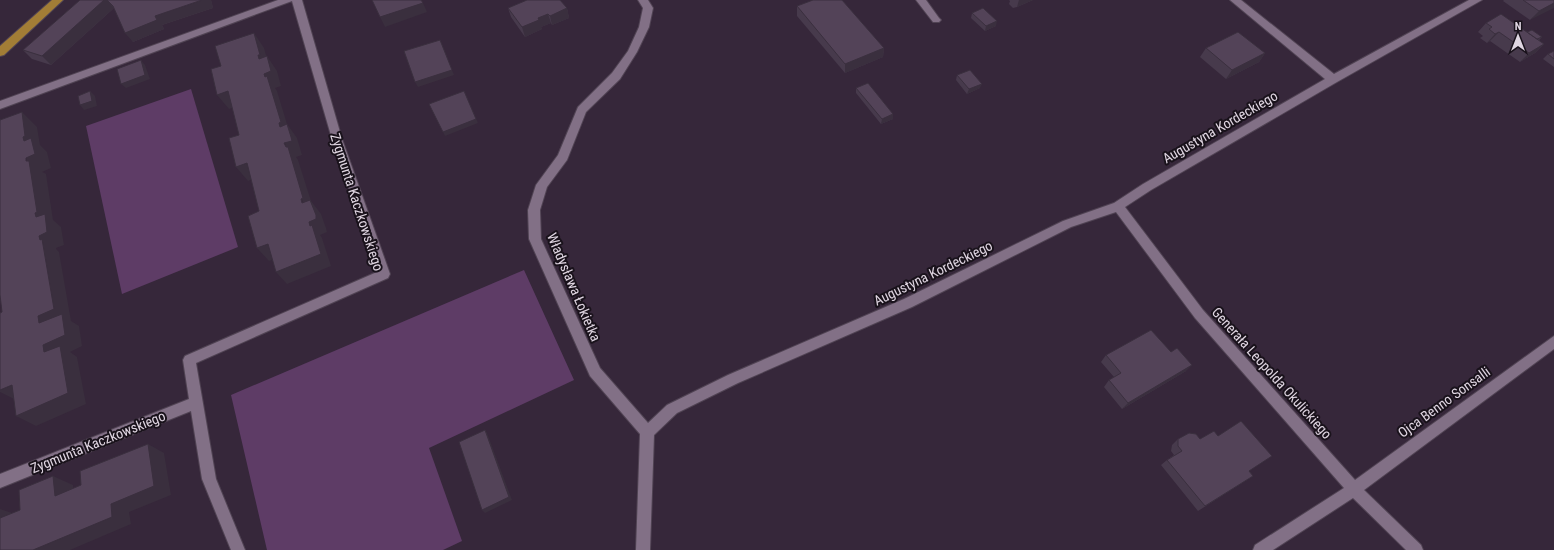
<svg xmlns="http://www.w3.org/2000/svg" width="1554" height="550" font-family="'Roboto Condensed',sans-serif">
<rect width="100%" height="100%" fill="#36273a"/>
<g fill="#5e3c66">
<path d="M191 89 238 247 122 294 86 126Z"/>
<path d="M524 270 574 380 429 448 462 541 443 550H267L231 395Z"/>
</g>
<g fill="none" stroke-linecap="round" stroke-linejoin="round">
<g stroke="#504353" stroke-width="2">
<g id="minor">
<path d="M278 0H302L342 139 390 274 388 278 196 363 216 479 245 550H231L202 479 191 411 0 488V474L189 399 183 360 185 356 377 272 332 139 292 1 0 109V101Z"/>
<path d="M638 0H648L653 8 649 27 637 52 620 79 586 112 567 160 547 187 540 210 541 239 600 368 648 423 667 405 728 375 904 299 1063 221 1114 203 1143 184 1325 79 1230 0H1241L1334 74 1469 0H1482L1337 82 1151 190 1125 207 1203 310 1355 480 1554 336V349L1364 490 1421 545 1423 550H1406L1353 498 1273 550H1253L1255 545 1344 488 1195 318 1116 212 1071 227 912 307 738 383 677 413 654 435 650 550H636L640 434 590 376 529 239 528 210 536 185 558 155 578 107 612 73 628 51 639 27 643 8Z"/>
<path d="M916 0H926L939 18 941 20 939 22H933Z"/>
</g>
</g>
<g stroke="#504353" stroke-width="2">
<path id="major" d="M52 0H63L4 55 0 56V46Z"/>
</g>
<use href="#minor" fill="#827086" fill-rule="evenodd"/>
<use href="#major" fill="#a27d36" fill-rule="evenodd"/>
</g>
<g fill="#473a4c">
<path d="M80 0H211L213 8 162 25 164 29 133 42 114 8 51 65 32 59 23 50Z"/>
<path d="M1009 0H1033L1017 7 1013 8 1009 4 1010 1Z"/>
<path d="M1504 0H1554L1530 20 1503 1Z"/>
<path d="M797 6 884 48 883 57 845 73 797 16Z"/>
<path d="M508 8H567L569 18 552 25 551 23 541 27 542 29 525 37 511 17Z"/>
<path d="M972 13 996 26 985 31 971 18Z"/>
<path d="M1486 23 1527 32 1542 37 1539 40 1544 44 1535 53 1520 62 1490 41 1487 43 1480 38 1483 36 1478 32Z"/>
<path d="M1206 48 1265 53 1259 62 1226 79 1200 57Z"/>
<path d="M1554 51V67L1543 59 1548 54Z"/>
<path d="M957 75 980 88 967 94 956 80Z"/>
<path d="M856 88 893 114V119L881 124 856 93Z"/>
<path d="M1106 355 1186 371 1122 409 1104 387 1109 380 1114 377 1101 362Z"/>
<path d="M1178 439H1200L1249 471 1253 476 1198 511 1161 465 1167 460 1174 455 1171 451 1172 445Z"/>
</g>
<g fill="#3a2f3e">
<path d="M104 0H107L114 8 51 65 42 56Z"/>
<path d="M202 0H211L213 8 162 25 164 29 133 42 125 33 155 16Z"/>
<path d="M1019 0H1033L1017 7Z"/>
<path d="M423 3 427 12 385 27 380 17Z"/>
<path d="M1554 3V8L1530 20 1539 11Z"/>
<path d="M567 8 569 18 552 25 550 16Z"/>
<path d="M548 14 551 23 541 27 542 29 525 37 522 27 538 18Z"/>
<path d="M997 21 996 26 985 31 986 26Z"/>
<path d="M1499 32 1490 41 1487 43 1495 34Z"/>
<path d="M254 33 264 48 270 69 267 56 277 71 281 86 275 88 277 91 287 124 297 138 302 155 296 157 298 160 311 201 321 214 326 228 327 232 320 235 322 238 331 266 287 284 276 272 310 226 258 55Z"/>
<path d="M1544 44 1535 53 1520 62 1529 53Z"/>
<path d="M442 45 454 75 418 87 415 82Z"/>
<path d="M884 48 883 57 845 73V64Z"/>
<path d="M1265 53 1259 62 1226 79 1232 70Z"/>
<path d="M141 60 145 65 150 79 126 88 121 84Z"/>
<path d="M982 84 980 88 967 94 969 89Z"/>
<path d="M90 91 95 96 97 106 84 110 80 105Z"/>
<path d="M228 91 239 106 229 109 217 95Z"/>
<path d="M464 91 478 123 445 136 443 132Z"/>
<path d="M22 112 37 127 40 145 47 152 51 168 42 172 46 174 53 220 61 227 64 245 56 248V249L59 252 71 321 79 326 82 346 70 352 77 357 86 404 36 426 16 416 44 352 38 316 40 240 23 137Z"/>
<path d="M893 114V119L881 124 882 119Z"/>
<path d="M247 163 258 177 248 181 236 167Z"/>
<path d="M268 244 280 257 269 261 257 248Z"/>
<path d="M1192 365 1186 371 1122 409 1128 403Z"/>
<path d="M12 385 18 401 0 392V390Z"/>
<path d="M485 430 487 433 512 500 485 513 482 510Z"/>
<path d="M148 444 164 453 171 495 129 512 131 524 70 550H33L111 504Z"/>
<path d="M53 476 73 485 74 504 55 496Z"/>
<path d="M0 509 15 514 0 523Z"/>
</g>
<g fill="#534358" stroke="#3a2f3e">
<path d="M80 0H104L42 56 23 50Z"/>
<path d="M107 0H202L155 16 157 20 125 33 113 6Z"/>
<path d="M372 0H421L423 3 380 17Z"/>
<path d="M527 0H560L567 8 550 16 548 14 538 18 539 20 522 27 508 8Z"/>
<path d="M813 0H842L884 48 845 64 797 6Z"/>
<path d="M1523 0H1554V3L1539 11Z"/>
<path d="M983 8 997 21 986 26 972 13Z"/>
<path d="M1501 14 1544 44 1529 53 1499 32 1495 34 1489 29 1492 27 1486 23Z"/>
<path d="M1532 30 1542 37 1537 39 1527 32Z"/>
<path d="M1238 32 1265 53 1232 70 1206 48Z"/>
<path d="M254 33 260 55H258L259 59 267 56 271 71 264 74 265 77 267 76 281 122 279 123 280 127 287 124 291 137 292 141 284 143 286 147H288L303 198 301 199 302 203 310 200 316 215V219L309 222 310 226 312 225 321 254 276 272 268 244 257 248 248 216 259 211 247 163 236 167 229 138 239 135 228 91 217 95 211 69 221 66 215 46Z"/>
<path d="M440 40 452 70 415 82 404 51Z"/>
<path d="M1554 51V59L1548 54Z"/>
<path d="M141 60 145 75 121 84 117 69Z"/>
<path d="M970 70 982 84 969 89 957 75Z"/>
<path d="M868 83 893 114 882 119 856 88Z"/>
<path d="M90 91 92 101 80 105 78 96Z"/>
<path d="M464 91 476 119 443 132 429 104Z"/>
<path d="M22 112 25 136 23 137 24 141 31 138 35 154 26 158V161H29L37 212 35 213 36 217 45 214 47 232 39 236 40 240 42 239 54 309 38 316 39 323 62 314 65 335 43 345 44 352 60 346 68 393 16 416 12 385 0 390V313L2 312 0 295V120Z"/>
<path d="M1151 330 1171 352 1177 348 1192 365 1128 403 1109 380 1121 373 1106 355Z"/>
<path d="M1241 421 1272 456 1249 471 1253 476 1205 506 1167 460 1182 451 1178 446V439L1189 433 1196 434 1200 439 1214 431 1218 436Z"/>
<path d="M485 430 509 497 482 510 459 442Z"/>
<path d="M148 444 154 486 111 504 112 517 33 550H0V518L20 510 19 490 53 476 55 496 81 485 80 471Z"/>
</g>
<g text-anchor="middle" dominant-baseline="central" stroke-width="4" stroke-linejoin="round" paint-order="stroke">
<g font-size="14" fill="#e0d6e2" stroke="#19121b">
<text transform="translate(1220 127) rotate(-30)">Augustyna Kordeckiego</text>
<text transform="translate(357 202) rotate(72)">Zygmunta Kaczkowskiego</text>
<text transform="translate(933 273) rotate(-26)">Augustyna Kordeckiego</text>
<text transform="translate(574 287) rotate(67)">Władysława Łokietka</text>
<text transform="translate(1272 373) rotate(48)">Generała Leopolda Okulickiego</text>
<text transform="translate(1444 402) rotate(-36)">Ojca Benno Sonsalli</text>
<text transform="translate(98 442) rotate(-22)">Zygmunta Kaczkowskiego</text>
</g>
</g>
<g transform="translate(1518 36)" stroke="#19121b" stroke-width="3" paint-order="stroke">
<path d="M0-3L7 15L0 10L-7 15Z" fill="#e0d6e2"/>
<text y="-6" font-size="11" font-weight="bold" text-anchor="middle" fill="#e0d6e2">N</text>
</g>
</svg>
